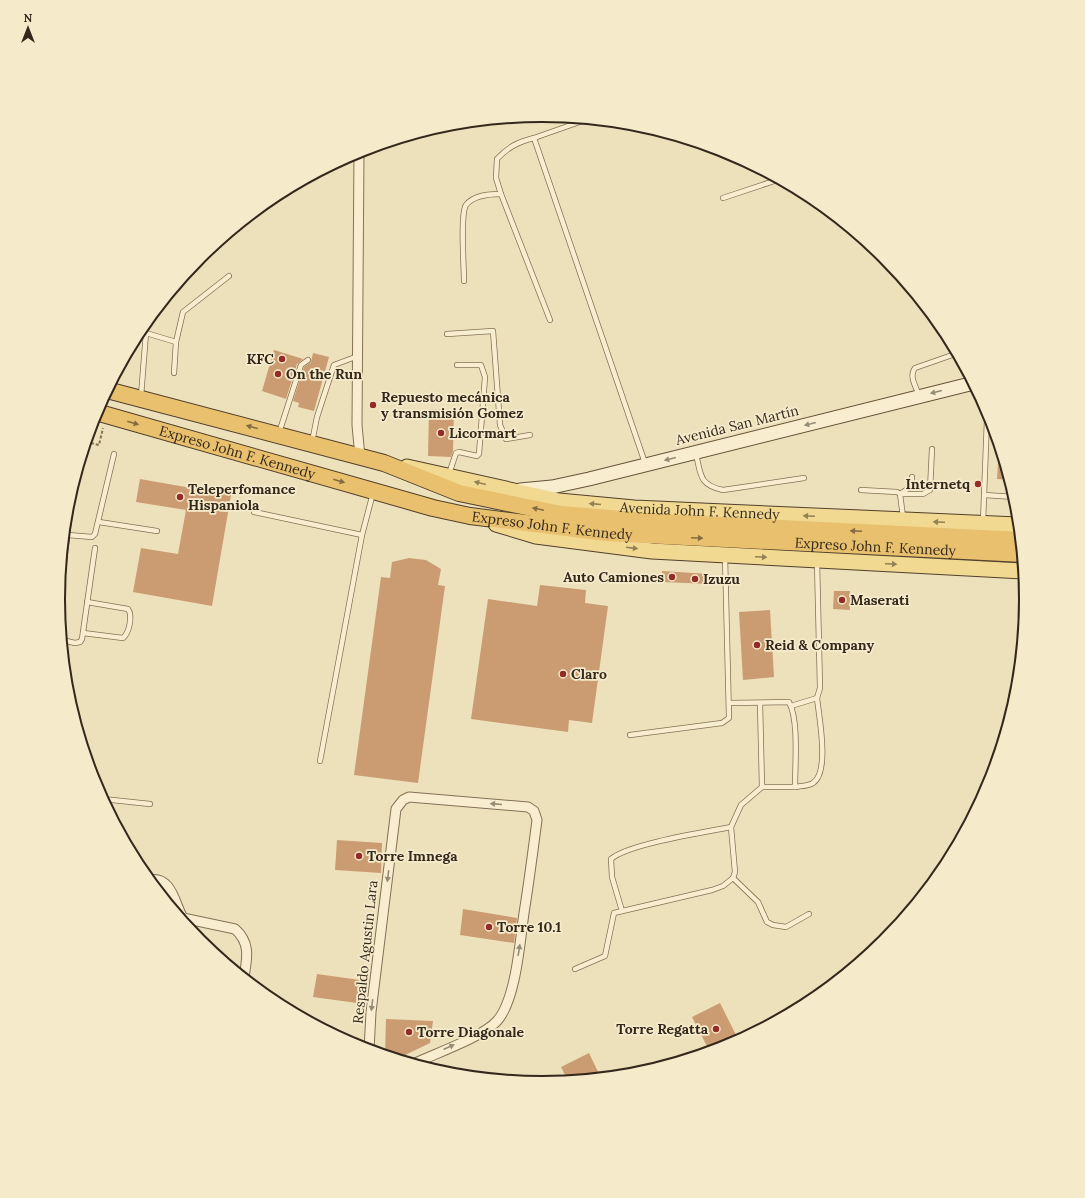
<svg xmlns="http://www.w3.org/2000/svg" width="1085" height="1198" font-family="Lora,serif">
<rect width="100%" height="100%" fill="#ede1bc"/>
<g fill="#cb9c72">
<path d="M274 350 303 359 297 364 286 399 262 391Z"/>
<path d="M313 353 329 357 314 411 298 407 299 403 293 401 304 367 311 362Z"/>
<path d="M429 409 454 410 453 451 451 457 428 456Z"/>
<path d="M999 446H1000L1010 480 997 479Z"/>
<path d="M140 479 231 495 212 606 133 592 141 548 178 554 186 510 136 502Z"/>
<path d="M409 558 426 560 441 569 438 585 445 586 418 783 354 775 381 577 390 578 392 562Z"/>
<path d="M662 571 709 574V584L662 582Z"/>
<path d="M540 585 586 590 585 603 608 606 592 723 569 720 568 732 471 719 488 599 537 606Z"/>
<path d="M834 591H850V610L833 609Z"/>
<path d="M770 610 774 677 743 680 739 612Z"/>
<path d="M337 840 382 843 381 873 335 870Z"/>
<path d="M463 909 517 918 514 943 460 935Z"/>
<path d="M317 974 360 980 357 1003 313 997Z"/>
<path d="M720 1003 739 1041 728 1047 710 1052 692 1017Z"/>
<path d="M386 1019 433 1021 430 1043 397 1059 385 1055Z"/>
<path d="M589 1053 601 1078 568 1081 561 1067Z"/>
</g>
<g fill="none" stroke-linecap="round" stroke-linejoin="round">
<g stroke="#847156" stroke-width="6">
<g id="service">
<path d="M588 119 534 138 645 463"/>
<path d="M501 194 550 320"/>
<path d="M723 198 777 180 776 177"/>
<path d="M464 281C464 267 460 214 466 205 474 195 489 194 501 194L496 178 497 159C508 147 518 142 534 138"/>
<path d="M447 334 493 331 500 425 506 439 530 435"/>
<path d="M174 373 176 342"/>
<path d="M919 395C915 385 909 376 915 368L958 353"/>
<path d="M141 396 146 333 176 342 183 312 229 276"/>
<path d="M983 400 987 419 983 522"/>
<path d="M279 433 301 365 308 360"/>
<path d="M312 442 317 417 334 365 358 356"/>
<path d="M696 454C701 475 699 485 723 490L804 478"/>
<path d="M449 474 456 453 459 452 477 456 479 454 485 377 481 365H457"/>
<path d="M861 490 897 492 900 494 903 517"/>
<path d="M900 494H923L930 490 932 449"/>
<path d="M900 494 912 486V477"/>
<path d="M984 495 1015 497"/>
<path d="M254 512 362 535"/>
<path d="M99 522 157 531"/>
<path d="M68 535 92 537 95 534 114 454"/>
<path d="M59 608 73 484"/>
<path d="M83 633 123 638C129 633 133 616 128 609L87 602"/>
<path d="M62 640 75 643 80 642 82 639 95 548"/>
<path d="M760 703 762 787"/>
<path d="M791 706 817 698 820 688 817 561"/>
<path d="M630 735 722 723 729 718 725 556"/>
<path d="M320 761 362 535 373 493"/>
<path d="M795 787C800 786 809 786 813 783 830 772 819 717 817 698"/>
<path d="M103 799 150 804"/>
<path d="M733 878 758 902 767 922 773 925 786 927 809 914"/>
<path d="M622 911 612 877 611 859C628 844 705 832 731 827"/>
<path d="M575 969 605 956 614 913 712 890 723 886 733 878 735 872 731 827 741 805 762 787H795C795 765 799 720 789 702L729 703"/>
</g>
</g>
<g stroke="#847156" stroke-width="11">
<g id="minor">
<path d="M359 151 357 425 360 457"/>
<path d="M149 880C172 875 175 905 183 918L235 929C251 943 247 959 244 977"/>
<path d="M369 1050 371 1012 396 809 403 800 409 797 528 807 534 811 537 820C533 851 529 882 524 913 520 941 516 1000 497 1021 483 1037 434 1054 413 1064"/>
</g>
</g>
<g stroke="#665239" stroke-width="15">
<path id="secondary" d="M520 490 552 487 589 479 974 383"/>
</g>
<g stroke="#513f2b" stroke-width="17">
<g id="primary">
<path id="s1" d="M407 467 559 501 634 508 1020 525"/>
<path d="M496 524 536 536 652 551 1024 571"/>
</g>
</g>
<g stroke="#513f2b" stroke-width="18">
<g id="trunk">
<path d="M107 390 384 463 459 493 561 514 660 522 1021 540"/>
<path id="s2" d="M96 412 433 508 470 516 606 533 1023 554"/>
</g>
</g>
<path stroke="#847156" stroke-width="2" stroke-dasharray="3 2" stroke-linecap="butt" d="M86 442 99 445 103 428"/>
<use href="#service" stroke="#f8eecf" stroke-width="4.5"/>
<use href="#minor" stroke="#f8eecf" stroke-width="9"/>
<use href="#secondary" stroke="#f8eecf" stroke-width="13"/>
<use href="#primary" stroke="#f2d992" stroke-width="15"/>
<use href="#trunk" stroke="#e8c06e" stroke-width="16"/>
</g>
<defs><path id="oneway-solid" d="M-6-.8H1V-3.2L6.5 0L1 3.2V.8H-6Z"/></defs>
<g fill="#968b75">
<use href="#oneway-solid" transform="translate(936 392) rotate(166)"/>
<use href="#oneway-solid" transform="translate(810 424) rotate(166)"/>
<use href="#oneway-solid" transform="translate(670 459) rotate(166)"/>
<use href="#oneway-solid" transform="translate(496 804) rotate(-175)"/>
<use href="#oneway-solid" transform="translate(388 876) rotate(97)"/>
<use href="#oneway-solid" transform="translate(519 950) rotate(-81)"/>
<use href="#oneway-solid" transform="translate(372 1005) rotate(97)"/>
<use href="#oneway-solid" transform="translate(449 1047) rotate(-25)"/>
</g>
<g fill="#846c40">
<use href="#oneway-solid" transform="translate(133 423) rotate(16)"/>
<use href="#oneway-solid" transform="translate(252 427) rotate(-165)"/>
<use href="#oneway-solid" transform="translate(339 481) rotate(16)"/>
<use href="#oneway-solid" transform="translate(538 509) rotate(-168)"/>
<use href="#oneway-solid" transform="translate(856 531) rotate(-177)"/>
<use href="#oneway-solid" transform="translate(697 538) rotate(3)"/>
</g>
<g fill="#928056">
<use href="#oneway-solid" transform="translate(480 483) rotate(-166)"/>
<use href="#oneway-solid" transform="translate(595 504) rotate(-175)"/>
<use href="#oneway-solid" transform="translate(809 516) rotate(-177)"/>
<use href="#oneway-solid" transform="translate(939 522) rotate(-177)"/>
<use href="#oneway-solid" transform="translate(632 548) rotate(7)"/>
<use href="#oneway-solid" transform="translate(761 557) rotate(3)"/>
<use href="#oneway-solid" transform="translate(891 564) rotate(3)"/>
</g>
<g fill="#932c26" stroke="#f5ebcb" stroke-width="1.5">
<circle cx="282" cy="359" r="4"/>
<circle cx="278" cy="374" r="4"/>
<circle cx="373" cy="405" r="4"/>
<circle cx="441" cy="433" r="4"/>
<circle cx="978" cy="484" r="4"/>
<circle cx="180" cy="497" r="4"/>
<circle cx="672" cy="577" r="4"/>
<circle cx="695" cy="579" r="4"/>
<circle cx="842" cy="600" r="4"/>
<circle cx="757" cy="645" r="4"/>
<circle cx="563" cy="674" r="4"/>
<circle cx="359" cy="856" r="4"/>
<circle cx="489" cy="927" r="4"/>
<circle cx="716" cy="1029" r="4"/>
<circle cx="409" cy="1032" r="4"/>
</g>
<g text-anchor="middle" dominant-baseline="central" stroke-width="3.5" stroke-linejoin="round" paint-order="stroke">
<g font-size="14" font-weight="bold" fill="#33281b" stroke="#f5ebcb" text-anchor="start">
<text x="274" y="359" text-anchor="end">KFC</text>
<text x="286" y="374">On the Run</text>
<text x="381" y="397">Repuesto mecánica<tspan x="381" dy="16">y transmisión Gomez</tspan></text>
<text x="449" y="433">Licormart</text>
<text x="970" y="484" text-anchor="end">Internetq</text>
<text x="188" y="489">Teleperfomance<tspan x="188" dy="16">Hispaniola</tspan></text>
<text x="664" y="577" text-anchor="end">Auto Camiones</text>
<text x="703" y="579">Izuzu</text>
<text x="850" y="600">Maserati</text>
<text x="765" y="645">Reid &amp; Company</text>
<text x="571" y="674">Claro</text>
<text x="367" y="856">Torre Imnega</text>
<text x="497" y="927">Torre 10.1</text>
<text x="708" y="1029" text-anchor="end">Torre Regatta</text>
<text x="417" y="1032">Torre Diagonale</text>
</g>
<g font-size="14" fill="#33281b" stroke="#f5ebcb">
<text transform="translate(737 425) rotate(-14)">Avenida San Martín</text>
<text stroke="none"><textPath href="#s2" startOffset="147">Expreso John F. Kennedy</textPath></text>
<text stroke="none"><textPath href="#s1" startOffset="297">Avenida John F. Kennedy</textPath></text>
<text stroke="none"><textPath href="#s2" startOffset="471">Expreso John F. Kennedy</textPath></text>
<text stroke="none"><textPath href="#s2" startOffset="795">Expreso John F. Kennedy</textPath></text>
<text transform="translate(365 952) rotate(-84)">Respaldo Agustin Lara</text>
</g>
</g>
<path d="M0 0H1085V1198H0ZM65 599a477 477 0 1 1 954 0a477 477 0 1 1-954 0Z" fill="#f5ebcb" fill-rule="evenodd"/>
<path fill="none" stroke="#33281b" stroke-width="2" d="M65 599a477 477 0 1 1 954 0a477 477 0 1 1-954 0Z"/>
<g transform="translate(28 28)" stroke="#f5ebcb" stroke-width="3" paint-order="stroke">
<path d="M0-3L7 15L0 10L-7 15Z" fill="#33281b"/>
<text y="-6" font-size="11" font-weight="bold" text-anchor="middle" fill="#33281b">N</text>
</g>
</svg>
